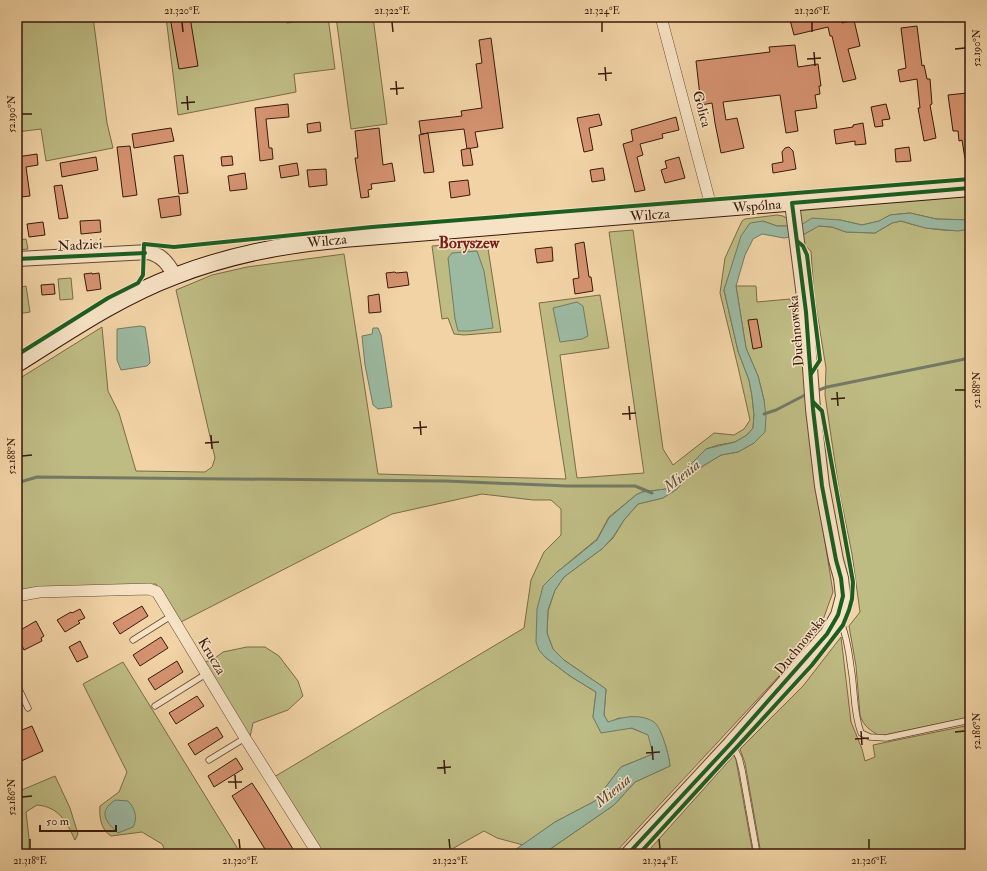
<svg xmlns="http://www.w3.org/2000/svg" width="987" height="871" font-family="'IM FELL Double Pica',serif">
<rect width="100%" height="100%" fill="#f1d3a5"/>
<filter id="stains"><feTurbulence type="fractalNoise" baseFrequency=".005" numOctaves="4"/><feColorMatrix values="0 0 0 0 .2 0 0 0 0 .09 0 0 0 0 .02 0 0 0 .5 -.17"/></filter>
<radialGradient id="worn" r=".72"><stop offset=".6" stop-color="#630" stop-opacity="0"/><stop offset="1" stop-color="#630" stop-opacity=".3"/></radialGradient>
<g fill="#bebb83" stroke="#7c6a48">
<path d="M17 17H93L107 123 113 148 46 161 41 129 17 132Z"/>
<path d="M166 17H286L287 23 328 17 335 69 294 74 296 92 178 115Z"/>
<path d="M336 17H373L387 124 351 129Z"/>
<path d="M970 194V220L936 219 910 213 890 215 880 221 862 225 840 220 801 225 799 214 800 209Z"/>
<path d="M777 215 783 216 788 219 789 226H777L763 221 738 248 724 290 738 351 749 380 752 396 754 415 753 428 747 435 735 442 718 445 706 449 666 489 642 492 636 495 609 517 597 539 556 573 543 586 545 657 570 676 596 692 593 717 601 732 631 728 649 735 653 754 621 767 595 801 555 822 523 845 497 838 484 831 443 854H322L274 777 524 628 531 580 544 552 561 535V509L551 500H533L482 494 392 514 179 623 156 584 17 592V380L102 327 108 391 119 413 136 471 205 472 212 467 215 458 176 290 212 275 247 267 344 254 378 474 566 479 539 303 600 295 609 348 560 355 577 478 644 473 609 232 633 230 663 449 673 465 714 433 734 435 744 429 750 420 738 367 720 293 725 258 742 221 745 219Z"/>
<path d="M901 221C923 228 946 233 970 229V717L880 736C871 731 863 726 860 715L856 666 849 626 860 612 852 554 839 490 825 395 826 368 814 294 811 251 803 244 801 236 818 226 832 227 846 232 875 233 892 223Z"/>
<path d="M26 239 28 249 17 250V240Z"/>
<path d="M487 242 501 332 464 335 454 334 448 318 442 319 432 246Z"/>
<path d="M71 278 73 299 60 300 58 279Z"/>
<path d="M26 286 30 312 17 314V288Z"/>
<path d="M736 286H756L757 302 790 299 803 369 814 474 833 592 818 634 614 854H543L614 805 635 782 670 766C668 751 663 736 655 723L619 718 608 723 604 715 606 689 564 660 553 649 547 633 548 611 555 590 564 577 603 548 613 538 624 520 638 504 663 498 677 489 688 475 703 466 721 455 738 452 754 443 764 400 758 376 746 348Z"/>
<path d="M841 637 851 722 862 749 865 761 875 757 873 745 970 725V854H761L745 763 740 749 803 686Z"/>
<path d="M247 647H265L279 656 298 681 303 696 288 710 253 723 250 737 203 663 215 658 223 652Z"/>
<path d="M123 662 241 854H167L162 844 142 832 111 836C101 830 99 817 100 806L119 792 127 772 83 684Z"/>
<path d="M734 755 736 760 753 854H654L651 848Z"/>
<path d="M55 776 70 808 78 834 75 840C66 821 59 807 37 805L26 812 29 838V854H20L17 846V792Z"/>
</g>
<g fill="#9cb9a1" stroke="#747965">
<path d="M910 213 936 219 970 220V229L958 231 925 228 901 221 892 223 875 233 846 232 832 227 819 226 801 236V225L812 218 840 220 862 225 879 221 890 215Z"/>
<path d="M763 221 777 226H789L790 237 784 238 762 234 753 239 745 255 736 286 746 348 758 376 764 400 766 417 765 432 754 443 738 452 721 455 688 475 677 489 663 498 638 504 624 520 613 537 603 548 564 577 555 590 548 610 547 633 553 649 564 660 606 689 604 715 608 722C622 717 640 713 654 722 662 728 669 756 670 766L635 782 614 805 543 854H509L555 822 595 801 621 767 653 754 648 735 632 728 601 733 593 717 596 692 570 676 545 657 539 650 536 642 537 609 543 586 556 573 597 540 609 518 636 495 642 492 666 489 706 449 735 442 747 435 753 428 754 415 752 396 749 380 738 351 724 290 741 236 750 223Z"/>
<path d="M477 251 484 271 493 328 470 331H458L455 319 448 258 452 253Z"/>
<path d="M577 302 583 306 588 336 582 339 560 342 553 308Z"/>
<path d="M140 326 145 327C147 339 149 350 150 363L147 366 121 370 117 360V329Z"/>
<path d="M373 328H378L381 335 392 407 378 409 373 405 365 365 362 336 372 334Z"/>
<path d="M115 800 128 801C135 808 138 818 133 827L118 833C105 821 98 812 115 800Z"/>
</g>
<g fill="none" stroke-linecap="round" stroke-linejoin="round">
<g stroke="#747965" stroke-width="3">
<path d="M816 391 827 387 970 358"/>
<path d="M764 414 776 410 807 394"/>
<path d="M17 483 37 477 446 481 567 486H635L652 493"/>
</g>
</g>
<g fill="#d59270" stroke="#391a0c">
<path d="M170 17H190L198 66 179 69Z"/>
<path d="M805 17H841L842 23 854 20 860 46 848 49 856 79 843 82 832 36H830L828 27 794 35 790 20Z"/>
<path d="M917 26 922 66 924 65 927 79H930L932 104 930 105 936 138 924 141 918 108H920L917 79 900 82 898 70 906 68 901 28Z"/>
<path d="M491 38 503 128 475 132 478 147 467 149 464 129 428 133 434 172 424 173 419 135 428 133 421 134 419 121 462 116 461 111 482 108 476 64 482 63 479 40Z"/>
<path d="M795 45 798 67 818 64 821 86H819L820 94 815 95 817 108 795 111 798 131 786 133 780 95 723 102 726 120 737 118 744 148 721 153 715 123 712 103 701 105 696 61 770 52 769 47Z"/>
<path d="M967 93 970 117V159H965L962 140 959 141 958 131H953L948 95Z"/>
<path d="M288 104 289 117 266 119 269 148H272L273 159 260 161 255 108Z"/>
<path d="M886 104 890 119 882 120 883 126 875 127 871 107Z"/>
<path d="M599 114 602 125 589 128 593 150 584 152 577 118Z"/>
<path d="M676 117 679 130 662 134 663 138 640 144 643 155 637 157 645 190 635 192 623 144 633 141 631 130Z"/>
<path d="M320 122 321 131 308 133 307 124Z"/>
<path d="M863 123 866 144 855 145V141L836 144 834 130 853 127V125Z"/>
<path d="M171 128 174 141 134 148 132 134Z"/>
<path d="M379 128 383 165 392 163 395 181 371 184 372 189 368 190 369 197 361 198 355 158H358L355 131Z"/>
<path d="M130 146 137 195 123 197 117 147Z"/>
<path d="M789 147 793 151 796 169 773 173 772 164 783 162 782 152 785 148Z"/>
<path d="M909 147 911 161 896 162 895 149Z"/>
<path d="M470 148 473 165 463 166 461 150Z"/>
<path d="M37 154 38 165 26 167 30 196 21 197 17 171V157Z"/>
<path d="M183 155 188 193 179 194 174 156Z"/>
<path d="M232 156 233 165 222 166 221 157Z"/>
<path d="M96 157 98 170 62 177 60 163Z"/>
<path d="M679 157 685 178 665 183 661 170 667 168 665 161Z"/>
<path d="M297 163 299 175 281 178 279 166Z"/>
<path d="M603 168 605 180 592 182 590 170Z"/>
<path d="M326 169 327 185 309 187 307 170Z"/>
<path d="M245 173 247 189 230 191 228 176Z"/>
<path d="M468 180 470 195 451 198 449 182Z"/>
<path d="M62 185 68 218 59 219 54 186Z"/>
<path d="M179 196 181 215 161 218 158 199Z"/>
<path d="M100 220 101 232 81 234 80 221Z"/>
<path d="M43 222 45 235 29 237 27 224Z"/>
<path d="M584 242 589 277H591L593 291 575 294 573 279 579 278 575 244Z"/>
<path d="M552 247 553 261 537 263 535 249Z"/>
<path d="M395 272 396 273 407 272 409 285 388 288 386 273Z"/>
<path d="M92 273V274L99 273 101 289 87 291 84 274Z"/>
<path d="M54 284 55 294 42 295 41 285Z"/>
<path d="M379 294 381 312 369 313 368 296Z"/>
<path d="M757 319 762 347 753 349 748 320Z"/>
<path d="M142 606 148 616 120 634 113 623Z"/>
<path d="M80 609 85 618 78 621 80 623 65 632 57 620 71 612 72 613Z"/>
<path d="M36 621 44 636 41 638 42 641 24 650 17 635V632Z"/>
<path d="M161 637 168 648 140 666 133 655Z"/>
<path d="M80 641 88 657 77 662 69 647Z"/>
<path d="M177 661 183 672 155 690 148 679Z"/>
<path d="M197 696 204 706 176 724 169 713Z"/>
<path d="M32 726 43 751 17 763V732Z"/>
<path d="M217 727 223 737 195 755 188 744Z"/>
<path d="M236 758 243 769 214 787 208 776Z"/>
<path d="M252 783 260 795 296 854H268L232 796Z"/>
</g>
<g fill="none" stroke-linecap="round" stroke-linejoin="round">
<g stroke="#674832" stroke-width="7">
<g id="service">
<path d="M839 617C846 633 849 651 851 668 855 690 853 712 861 733L870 737 886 738 970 720"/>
<path d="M133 640 171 616"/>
<path d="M17 685 28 708"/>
<path d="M155 706 206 674"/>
<path d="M732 744 739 758 742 770 757 854"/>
<path d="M209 760 245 738"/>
</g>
</g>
<g stroke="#674832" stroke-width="12">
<g id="minor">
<path d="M661 17 712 210"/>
<path d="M17 596 39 592 149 589 157 592 245 738 318 854"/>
</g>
</g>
<g stroke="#674832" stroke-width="16">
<g id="tertiary">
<path d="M17 259 149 252C163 256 168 264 175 276"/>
<path d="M628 854 731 743 827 634 838 615 843 596 841 578 836 560 822 486 813 409 806 312 792 203"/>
</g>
</g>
<g stroke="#391a0c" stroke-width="18">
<path id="secondary" d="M17 364C68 332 119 297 175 276 216 260 258 250 301 244 315 242 329 241 343 239L970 188"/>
</g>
<use href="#service" stroke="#f6e2c4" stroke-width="5.5"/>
<use href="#minor" stroke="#f6e2c4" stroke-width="11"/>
<use href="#tertiary" stroke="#f6e2c4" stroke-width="14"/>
<use href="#secondary" stroke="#f6e2c4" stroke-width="16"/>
<g stroke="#f6e2c4" stroke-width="6">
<g id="cycleway">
<path d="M797 241 803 246 807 255 820 360 811 374"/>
<path d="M17 259 145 253"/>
<path d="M17 355 108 298 138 283 143 275 144 244 174 247 372 227 970 179"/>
<path d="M628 854 731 743 827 634 838 615 843 596 841 578 836 560 822 486 813 409 806 312 792 203 970 188"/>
<path d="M639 854 812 665 830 642 843 625 849 610 852 599 853 582 822 411 813 402"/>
</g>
</g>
<use href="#cycleway" stroke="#1b5e20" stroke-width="4"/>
</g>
<path fill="none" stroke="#391a0c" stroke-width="1.5" d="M182 22 183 32M392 22 393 32M602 22V32M812 22V32M955 49 965 48M814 52 815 66M807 59 821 58M605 67 606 81M598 74 612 73M396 81 397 95M390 89 404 88M187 96 188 110M181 103 195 102M22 114H32M955 390H965M837 392 838 406M831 399 845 398M629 406 630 420M622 414 636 413M420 421 421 435M413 428 427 427M211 435 212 449M205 443 219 442M22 456 32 455M861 731 862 745M955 732 965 731M855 739 869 738M652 746 653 760M646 753 660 752M444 760 445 774M437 768 451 767M235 775 236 789M228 782H242M22 797 32 796M30 839V849M239 839 240 849M449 839 450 849M659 839 660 849M869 839V849"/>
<g text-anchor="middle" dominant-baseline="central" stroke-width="3" stroke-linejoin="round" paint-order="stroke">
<g font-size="14" fill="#391a0c" stroke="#f6e2c4">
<text transform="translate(702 109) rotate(75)">Golica</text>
<text transform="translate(757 206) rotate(-5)">Wspólna</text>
<text transform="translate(650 215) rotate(-5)">Wilcza</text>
<text transform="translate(327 241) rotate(-6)">Wilcza</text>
<text transform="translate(80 245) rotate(-3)">Nadziei</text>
<text transform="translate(796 331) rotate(-95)">Duchnowska</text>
<text transform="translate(800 645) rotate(-51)">Duchnowska</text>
<text transform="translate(212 656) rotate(59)">Krucza</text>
</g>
<g font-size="15" font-style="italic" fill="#574a39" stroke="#f6e2c4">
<text transform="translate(682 476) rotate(-39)">Mienia</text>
<text transform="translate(613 791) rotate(-40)">Mienia</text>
</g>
<g font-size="16" font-weight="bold" fill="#7a1f14" stroke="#f6e2c4">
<text x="469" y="243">Boryszew</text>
</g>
</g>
<rect width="987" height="871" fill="none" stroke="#f1d3a5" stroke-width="44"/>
<path d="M40 825v6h76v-6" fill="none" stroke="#391a0c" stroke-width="2"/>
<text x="46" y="825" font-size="12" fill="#391a0c" stroke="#f6e2c4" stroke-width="3" paint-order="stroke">50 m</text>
<rect x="22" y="22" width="943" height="827" fill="none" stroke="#391a0c" stroke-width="1.5"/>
<g font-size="10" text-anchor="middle" fill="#391a0c">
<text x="182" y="14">21.320°E</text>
<text x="392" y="14">21.322°E</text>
<text x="602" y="14">21.324°E</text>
<text x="812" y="14">21.326°E</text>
<text transform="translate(976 48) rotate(-90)" y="4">52.190°N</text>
<text transform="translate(11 114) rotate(-90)" y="4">52.190°N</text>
<text transform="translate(976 390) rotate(-90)" y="4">52.188°N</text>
<text transform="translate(11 456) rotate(-90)" y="4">52.188°N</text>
<text transform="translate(976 731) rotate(-90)" y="4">52.186°N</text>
<text transform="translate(11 797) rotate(-90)" y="4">52.186°N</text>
<text x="30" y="864">21.318°E</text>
<text x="240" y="864">21.320°E</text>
<text x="450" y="864">21.322°E</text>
<text x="660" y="864">21.324°E</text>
<text x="869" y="864">21.326°E</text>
</g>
<rect width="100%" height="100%" filter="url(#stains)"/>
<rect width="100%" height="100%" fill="url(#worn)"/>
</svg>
